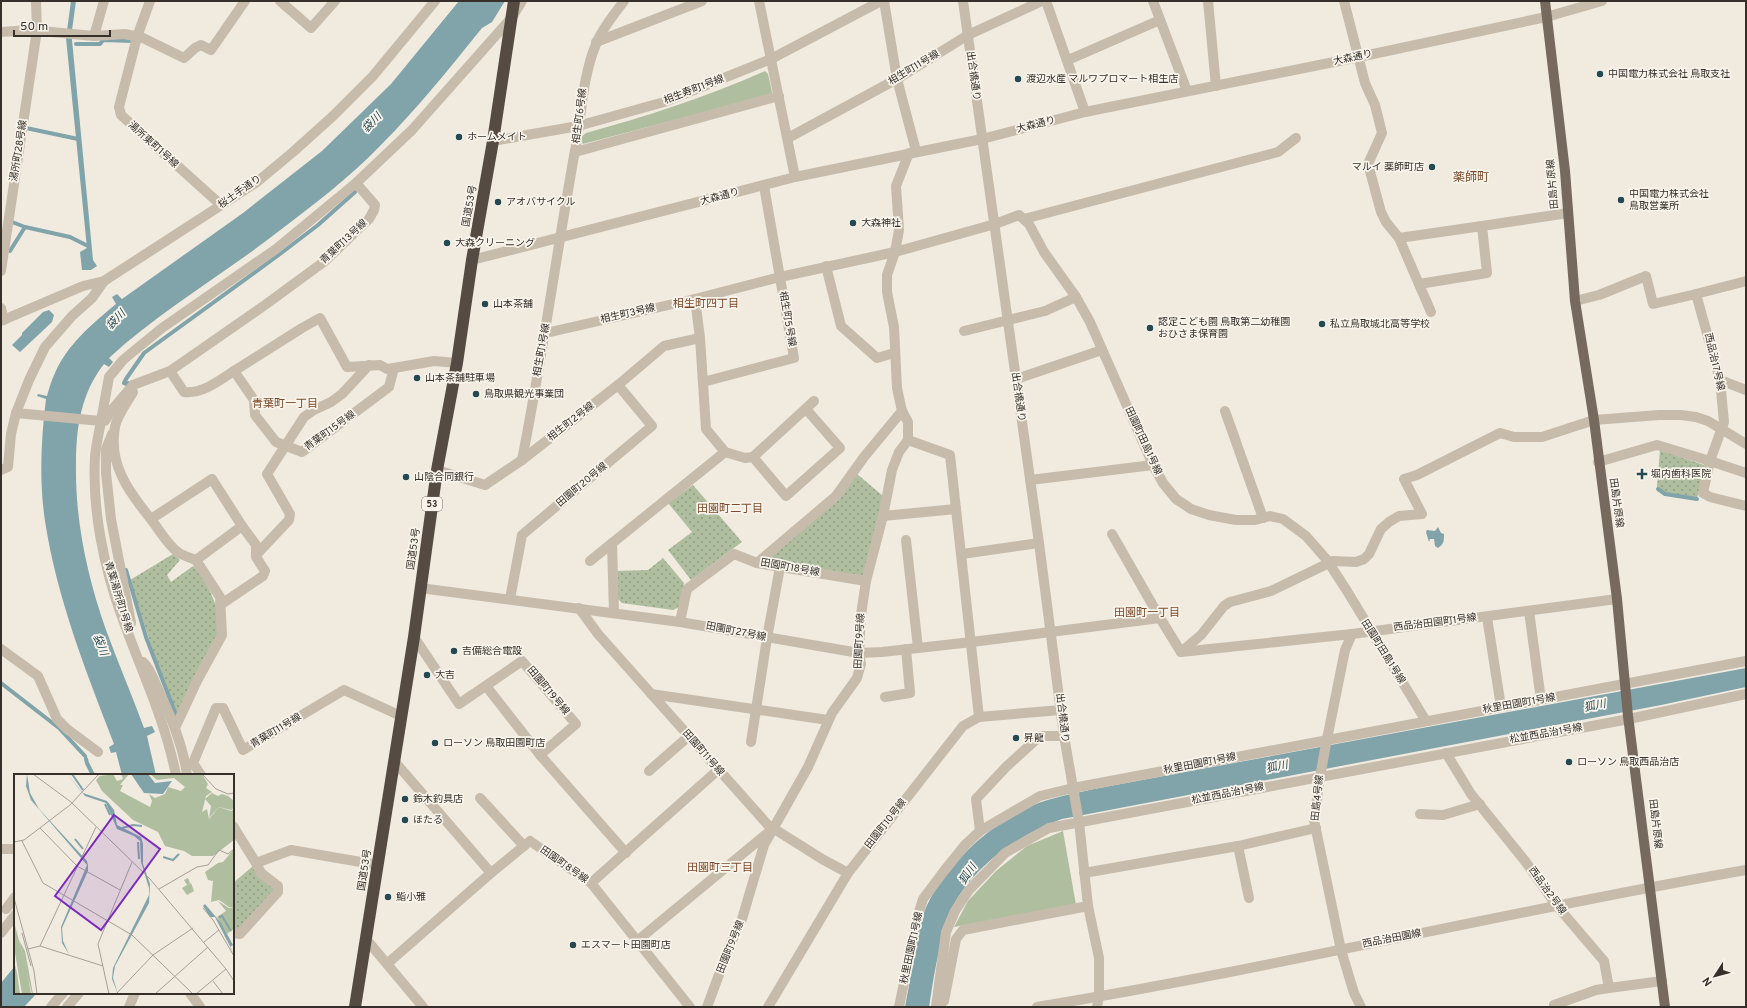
<svg xmlns="http://www.w3.org/2000/svg" width="1747" height="1008" font-family="Overpass,'Noto Sans JP',sans-serif">
<defs>
<pattern id="grass-dots" width="8" height="8" patternUnits="userSpaceOnUse"><rect width="8" height="8" fill="#b0bea0"/><path d="M2 2h.1M6 6h.1" fill="none" stroke="#909b83" stroke-width="1.8" stroke-linecap="round"/></pattern>
</defs>
<rect width="100%" height="100%" fill="#f0eadf"/>
<g fill="url(#grass-dots)">
<path d="M1660 450 1704 465 1706 467 1697 498 1665 493 1657 487Z"/>
<path d="M857 474 883 496 864 577 769 561V558Z"/>
<path d="M693 485 742 542 691 580 668 550 692 532 668 503Z"/>
<path d="M173 554 180 560 167 575 171 582 193 566 199 571 210 591 215 603 221 628 178 714 176 713 150 642 130 580Z"/>
<path d="M663 558 684 583 679 607 673 610 622 603 616 597V571L648 570Z"/>
<path d="M253 866 273 886V892L240 929H234L233 928V883Z"/>
</g>
<g fill="#b0bea0">
<path d="M765 71 768 74 772 92 770 95 583 144 581 141V137L586 133C647 116 707 97 765 71Z"/>
<path d="M1063 831 1076 905 954 927 968 901 996 871 1027 846Z"/>
</g>
<g fill="#81a3aa">
<path d="M71 1H76L72 30V40L93 260 97 266 91 270H82L80 252 87 248 66 38Z"/>
<path d="M459 1H505L492 22 482 28C449 69 416 110 379 147 349 178 313 205 279 231 223 275 161 310 109 358L113 362 109 367 104 364C81 393 76 428 76 464 75 520 87 576 106 630 118 663 132 695 144 728L152 726 155 732 147 736 156 775H122L116 752 111 753 109 747 114 744C86 671 57 599 45 521 39 481 41 439 46 399L37 396 38 394 47 396C49 389 51 381 55 373 67 345 92 324 116 304L112 297 117 294 122 299 243 213 322 151 391 84Z"/>
<path d="M49 310 54 315 52 322 20 352 12 345 22 335V333L43 312Z"/>
<path d="M1438 527 1441 533 1444 534C1444 541 1444 544 1438 548L1435 546 1434 539H1430L1429 542 1426 532 1427 530 1435 531Z"/>
<path d="M1746 668V687L1661 705 1062 819C1012 837 962 874 944 926 941 932 941 940 940 947 935 967 932 987 929 1007H905C909 987 912 967 916 947 918 937 919 925 923 915 939 871 989 824 1031 806 1053 797 1076 793 1099 788Z"/>
<path d="M15 966V993H37L24 1007H1V983Z"/>
</g>
<g fill="none" stroke-linecap="round" stroke-linejoin="round">
<g stroke="#81a3aa" stroke-width="4">
<path d="M76 44H100L103 40 133 41"/>
<path d="M26 128 78 139"/>
<path d="M12 222 25 227 70 237 88 246"/>
<path d="M10 251 25 227"/>
<path d="M128 383 126 384 124 383 126 379 144 353 280 254 318 225 355 192"/>
<path d="M1658 489 1665 494 1697 499"/>
<path d="M126 570 146 637 176 715"/>
<path d="M1 683 59 728 85 756"/>
<path d="M86 759 87 763 93 775"/>
</g>
<g stroke="#c7bcac" stroke-width="10">
<path d="M150 1 137 37 119 107 121 115 221 205"/>
<path d="M280 1 311 28 335 1"/>
<path d="M759 1 795 177"/>
<path d="M884 1 897 79 916 151"/>
<path d="M963 1 1039 543 1064 736 1079 822 1088 906 1099 958V997L1097 1007"/>
<path d="M1046 1 1085 112"/>
<path d="M1153 1 1187 91"/>
<path d="M1208 1 1216 86"/>
<path d="M1344 1 1365 83 1375 105 1382 133 1368 164 1381 212 1386 222 1399 238 1431 312"/>
<path d="M1 32 30 30 94 36 125 34 143 38 184 58 195 48 201 45 211 50 245 1"/>
<path d="M94 36 104 1"/>
<path d="M596 42 702 1"/>
<path d="M1068 60 1160 20"/>
<path d="M788 138 897 79 968 35 1042 1"/>
<path d="M493 141 578 126 664 102 771 59 881 1"/>
<path d="M575 152 779 96"/>
<path d="M356 183 276 249 162 328 123 360 109 377 101 421H105L111 411 133 385 170 371 265 305 325 261 369 219 374 210 375 205 356 183 412 130 513 16 522 1"/>
<path d="M1024 219 1278 152 1296 138"/>
<path d="M1399 238 1482 226"/>
<path d="M472 260 795 177 982 139 1085 112 1359 57 1546 17 1602 1"/>
<path d="M826 266 841 326 877 358 894 353"/>
<path d="M1 271 37 30 36 1"/>
<path d="M104 281 92 298 72 316 45 347 29 380 16 413 101 421C99 433 96 445 95 457 92 510 104 568 122 617 141 670 165 720 176 775"/>
<path d="M1419 284 1487 273 1482 226 1568 213"/>
<path d="M1696 294 1746 281"/>
<path d="M695 299 700 338 706 429 725 452 745 458 753 457 786 496 840 448 806 409"/>
<path d="M1575 301 1599 295 1646 276 1653 304 1696 294 1720 380 1724 422 1710 461 1657 445 1598 462"/>
<path d="M1 308 4 320"/>
<path d="M1 321 83 286 104 281 257 182 293 152 333 116 373 76 435 1"/>
<path d="M964 331 1045 311 1076 297"/>
<path d="M546 333 695 299 780 277 895 252 995 224 1019 215 1029 224 1044 252 1076 297 1090 322 1153 465 1163 483 1176 499 1191 509 1209 515 1236 520H1255L1270 516 1283 519 1306 536 1327 560 1347 591 1426 721"/>
<path d="M170 371 184 392C203 394 220 380 234 371L254 400 255 415 276 442 302 452 389 387 394 368 434 361 457 363"/>
<path d="M234 371 302 328 320 318 347 367 380 365 387 369 394 368"/>
<path d="M1016 379 1102 350"/>
<path d="M1720 380 1746 390"/>
<path d="M703 382 794 358 764 186"/>
<path d="M133 392C127 403 117 415 115 427 108 464 129 492 150 518 159 529 167 545 179 553 184 556 191 558 196 560L242 526 212 479 151 519"/>
<path d="M1225 411 1263 518"/>
<path d="M112 434 106 449V473L111 519 131 623 129 630"/>
<path d="M753 457 814 401"/>
<path d="M522 460C542 359 556 257 574 156 582 118 581 81 596 44 601 30 615 13 624 1"/>
<path d="M1 470 8 467 11 434 16 413"/>
<path d="M437 470 485 485 522 460 618 385 664 346 700 338"/>
<path d="M1746 473 1710 461 1703 493 1710 497 1746 506"/>
<path d="M1030 480 1153 465"/>
<path d="M883 516 956 509 950 455 908 440"/>
<path d="M1112 534 1160 618 1181 652"/>
<path d="M906 540 918 648"/>
<path d="M612 543 614 613"/>
<path d="M962 554 1039 543"/>
<path d="M256 555 289 520 290 514 267 474 304 417 314 410 331 402 342 394 369 365"/>
<path d="M590 561 725 452"/>
<path d="M757 563 836 496 864 457 902 411"/>
<path d="M420 588 680 622 859 653 882 652 972 642 1160 618"/>
<path d="M510 599 522 535 652 426 618 385"/>
<path d="M220 605 263 576 265 571 256 557V545L242 526"/>
<path d="M579 608 598 634 768 825 822 859 848 873"/>
<path d="M1529 611 1541 700"/>
<path d="M1487 617 1501 707"/>
<path d="M680 622 687 589 734 554 757 563 866 581"/>
<path d="M1352 634 1345 650 1326 744 1320 777 1314 820 1341 950 1354 993 1361 1007"/>
<path d="M414 637 459 704 522 661 576 724 540 755 486 686"/>
<path d="M1 649 38 676 57 719 67 729 98 752"/>
<path d="M1181 652 1201 635 1224 606 1230 602 1271 591 1333 561 1356 562 1364 559 1369 554 1381 529 1389 522 1399 516 1422 514 1404 479 1417 475 1500 433 1514 437H1542L1594 420 1659 415H1681L1696 417 1708 421 1746 444"/>
<path d="M1181 652 1352 634 1617 599"/>
<path d="M143 662C151 669 154 681 158 689 171 717 183 745 187 775"/>
<path d="M651 694 828 720"/>
<path d="M885 697 910 693 906 649"/>
<path d="M979 717 1061 710"/>
<path d="M175 728 198 679 222 635 220 597 196 560"/>
<path d="M751 742 767 638 780 567"/>
<path d="M1446 753 1471 794 1525 861 1557 906 1604 961 1609 988 1662 981"/>
<path d="M540 755 626 853"/>
<path d="M395 762 491 873 530 841 591 883 690 1007"/>
<path d="M649 771 689 736"/>
<path d="M201 775 193 763 216 708H223L243 750 344 690 401 716"/>
<path d="M480 798 524 846"/>
<path d="M1420 814 1443 815 1480 804"/>
<path d="M233 826 256 863 291 850 378 865"/>
<path d="M980 831 976 799 1006 767 1040 736H1064"/>
<path d="M1238 846 1249 898"/>
<path d="M1 849H15"/>
<path d="M1084 873 1238 846 1316 828"/>
<path d="M591 883 718 770"/>
<path d="M6 909 15 897"/>
<path d="M1 933 15 915"/>
<path d="M233 933 240 934 278 892V886L261 873 256 863"/>
<path d="M366 939 423 1007"/>
<path d="M637 941 770 831"/>
<path d="M388 963 491 873"/>
<path d="M190 993 200 1007"/>
<path d="M51 1007 63 993"/>
<path d="M67 1007 79 993"/>
<path d="M129 1007 135 993"/>
<path d="M707 1007 730 945 742 919 764 845 808 767 832 713 857 678 861 664 859 653 861 615 866 581 883 516 892 470 899 452 908 440V422L902 411 897 388 894 327 887 292V275L895 252 899 230 896 186 909 153"/>
<path d="M768 1007 848 873 963 726 979 717 956 509"/>
<path d="M899 1007 918 915 923 899 944 871 965 845 980 831 1040 796 1073 788 1746 661"/>
<path d="M936 1007 946 932 955 911 969 890 1005 853 1049 828 1629 719 1746 694"/>
<path d="M937 1007 944 1001 956 939 963 930 1088 906"/>
<path d="M1037 1007C1275 968 1509 911 1746 870"/>
<path d="M1554 1007V1005L1596 990 1609 988"/>
</g>
<path stroke="#76695d" stroke-width="10" d="M1545 1 1565 171 1575 301 1594 420 1617 599 1628 716 1665 1007"/>
<path stroke="#564b42" stroke-width="12" d="M355 1007 414 637 437 470 457 363 472 260 493 141 514 1"/>
</g>
<g fill="#244953" stroke="#f8f4eb" stroke-width="1.5">
<circle cx="1600" cy="74" r="4"/>
<circle cx="1018" cy="79" r="4"/>
<circle cx="459" cy="137" r="4"/>
<circle cx="1432" cy="167" r="4"/>
<circle cx="1621" cy="200" r="4"/>
<circle cx="498" cy="202" r="4"/>
<circle cx="853" cy="223" r="4"/>
<circle cx="447" cy="243" r="4"/>
<circle cx="485" cy="304" r="4"/>
<circle cx="1322" cy="324" r="4"/>
<circle cx="1150" cy="328" r="4"/>
<circle cx="417" cy="378" r="4"/>
<circle cx="476" cy="394" r="4"/>
<path d="M1640 468h4v4h4v4h-4v4h-4v-4h-4v-4h4z"/>
<circle cx="406" cy="477" r="4"/>
<circle cx="454" cy="651" r="4"/>
<circle cx="427" cy="675" r="4"/>
<circle cx="1016" cy="738" r="4"/>
<circle cx="435" cy="743" r="4"/>
<circle cx="1569" cy="762" r="4"/>
<circle cx="405" cy="799" r="4"/>
<circle cx="405" cy="820" r="4"/>
<circle cx="388" cy="897" r="4"/>
<circle cx="573" cy="945" r="4"/>
</g>
<g text-anchor="middle" dominant-baseline="central" stroke-width="3.5" stroke-linejoin="round" paint-order="stroke">
<rect fill="#f8f4eb" stroke="#706a64" stroke-width="1" x="422" y="497" width="20" height="14" rx="3"/>
<g font-size="9" font-weight="bold" fill="#362f2a">
<text x="432" y="504">53</text>
</g>
<g font-size="10" fill="#362f2a" stroke="#f8f4eb">
<text transform="translate(1353 58) rotate(-12)">大森通り</text>
<text transform="translate(914 68) rotate(-31)">相生町11号線</text>
<text transform="translate(973 76) rotate(82)">出合橋通り</text>
<text transform="translate(694 90) rotate(-21)">相生寿町1号線</text>
<text transform="translate(580 116) rotate(-83)">相生町6号線</text>
<text transform="translate(1036 125) rotate(-14)">大森通り</text>
<text transform="translate(153 145) rotate(42)">湯所東町1号線</text>
<text transform="translate(19 151) rotate(-81)">湯所町28号線</text>
<text transform="translate(1553 184) rotate(-95)">田島片原線</text>
<text transform="translate(240 192) rotate(-35)">桜土手通り</text>
<text transform="translate(720 197) rotate(-15)">大森通り</text>
<text transform="translate(470 206) rotate(-80)">国道53号</text>
<text transform="translate(344 242) rotate(-43)">青葉町13号線</text>
<text transform="translate(628 314) rotate(-13)">相生町3号線</text>
<text transform="translate(787 319) rotate(80)">相生町5号線</text>
<text transform="translate(542 350) rotate(-80)">相生町1号線</text>
<text transform="translate(1714 362) rotate(77)">西品治17号線</text>
<text transform="translate(1018 397) rotate(82)">出合橋通り</text>
<text transform="translate(571 422) rotate(-38)">相生町2号線</text>
<text transform="translate(330 431) rotate(-36)">青葉町15号線</text>
<text transform="translate(1143 441) rotate(65)">田園町田島1号線</text>
<text transform="translate(582 485) rotate(-40)">田園町20号線</text>
<text transform="translate(1616 503) rotate(82)">田島片原線</text>
<text transform="translate(414 549) rotate(-82)">国道53号</text>
<text transform="translate(790 568) rotate(10)">田園町18号線</text>
<text transform="translate(118 597) rotate(73)">青葉湯所町1号線</text>
<text transform="translate(1435 623) rotate(-7)">西品治田園町1号線</text>
<text transform="translate(736 632) rotate(11)">田園町27号線</text>
<text transform="translate(860 641) rotate(-87)">田園町9号線</text>
<text transform="translate(1383 652) rotate(58)">田園町田島1号線</text>
<text transform="translate(548 691) rotate(50)">田園町19号線</text>
<text transform="translate(1519 704) rotate(-10)">秋里田園町1号線</text>
<text transform="translate(1062 718) rotate(83)">出合橋通り</text>
<text transform="translate(276 731) rotate(-31)">青葉町11号線</text>
<text transform="translate(1546 734) rotate(-10)">松並西品治1号線</text>
<text transform="translate(703 753) rotate(49)">田園町11号線</text>
<text transform="translate(1200 764) rotate(-11)">秋里田園町1号線</text>
<text transform="translate(1228 794) rotate(-11)">松並西品治1号線</text>
<text transform="translate(1318 798) rotate(-84)">田島4号線</text>
<text transform="translate(886 824) rotate(-52)">田園町10号線</text>
<text transform="translate(1655 824) rotate(83)">田島片原線</text>
<text transform="translate(564 865) rotate(35)">田園町8号線</text>
<text transform="translate(365 870) rotate(-81)">国道53号</text>
<text transform="translate(1547 891) rotate(54)">西品治2号線</text>
<text transform="translate(1392 939) rotate(-11)">西品治田園線</text>
<text transform="translate(731 947) rotate(-68)">田園町9号線</text>
<text transform="translate(912 948) rotate(-78)">秋里田園町1号線</text>
</g>
<g font-size="10" fill="#362f2a" stroke="#f8f4eb" text-anchor="start">
<text x="1608" y="74">中国電力株式会社 鳥取支社</text>
<text x="1026" y="79">渡辺水産 マルワプロマート相生店</text>
<text x="467" y="137">ホームメイト</text>
<text x="1424" y="167" text-anchor="end">マルイ 薬師町店</text>
<text x="1629" y="194">中国電力株式会社<tspan x="1629" dy="12">鳥取営業所</tspan></text>
<text x="506" y="202">アオバサイクル</text>
<text x="861" y="223">大森神社</text>
<text x="455" y="243">大森クリーニング</text>
<text x="493" y="304">山本茶舗</text>
<text x="1158" y="322">認定こども園 鳥取第二幼稚園<tspan x="1158" dy="12">おひさま保育園</tspan></text>
<text x="1330" y="324">私立鳥取城北高等学校</text>
<text x="425" y="378">山本茶舗駐車場</text>
<text x="484" y="394">鳥取県観光事業団</text>
<text x="1651" y="474">堀内歯科医院</text>
<text x="414" y="477">山陰合同銀行</text>
<text x="462" y="651">吉備総合電設</text>
<text x="435" y="675">大吉</text>
<text x="1024" y="738">昇龍</text>
<text x="443" y="743">ローソン 鳥取田園町店</text>
<text x="1577" y="762">ローソン 鳥取西品治店</text>
<text x="413" y="799">鈴木釣具店</text>
<text x="413" y="820">ほたる</text>
<text x="396" y="897">鮨小雅</text>
<text x="581" y="945">エスマート田園町店</text>
</g>
<g font-size="11" font-style="italic" fill="#244953" stroke="#f8f4eb">
<text transform="translate(372 123) rotate(-46)">袋川</text>
<text transform="translate(116 320) rotate(-46)">袋川</text>
<text transform="translate(100 645) rotate(69)">袋川</text>
<text transform="translate(1595 706) rotate(-11)">狐川</text>
<text transform="translate(1277 767) rotate(-11)">狐川</text>
<text transform="translate(968 874) rotate(-55)">狐川</text>
</g>
<g font-size="11" fill="#7c4a2c" stroke="#f8f4eb">
<text x="706" y="304">相生町四丁目</text>
<text x="285" y="404">青葉町一丁目</text>
<text x="730" y="509">田園町二丁目</text>
<text x="1147" y="613">田園町一丁目</text>
<text x="720" y="868">田園町三丁目</text>
</g>
<g font-size="12" fill="#7c4a2c" stroke="#f8f4eb">
<text x="1471" y="178">薬師町</text>
</g>
</g>
<g transform="translate(14 774)">
<rect width="220" height="220" fill="#f0eadf"/>
<path d="M5 166 11 177 19 220H18Z" fill="#b0bea0"/>
<path d="M99 0 103 7 109 5 107 0H115L106 11H109L106 17 136 33 138 27 135 20 141 24 151 20 154 13 167 17 171 13 160 4 143 6 136 0H188L194 10 192 14 198 18 192 22 188 38 193 35 195 45 205 33 217 37 220 35V66L199 82H178L170 77 151 72 144 58 119 46 88 17 82 6 86 2ZM220 75V133H215L205 126 197 128 199 107 194 106 191 98 204 89 209 88Z" fill="#b0bea0"/>
<path d="M0 187 3 199 6 220H0Z" fill="#b0bea0"/>
<path d="M198 19 204 22 208 20 214 22 220 27V34L217 36 205 33 195 44 197 32 191 25Z" fill="#b0bea0"/>
<path d="M174 104 176 109 174 111 177 109 180 117 173 121 168 114 173 111 170 106ZM204 127 215 134 220 133V155L213 160 203 143 212 137ZM0 148 13 196 17 220H8L0 173Z" fill="#b0bea0"/>
<path d="M13 0 16 19 25 35 73 87 74 91V97L48 154 49 167 55 180 48 169 47 153 73 91 17 26 12 12ZM53 0 69 19 93 27 100 36 103 51 127 63 129 70V90L136 110 135 129 101 192 99 204 104 220 98 205 99 194 135 121V114L127 88 126 67 120 62 103 55 92 29 71 22ZM134 0 141 9 158 7 149 20 130 19 117 0ZM186 127 189 132 191 130 207 149 219 171 216 173 220 180 201 143H196L189 132Z" fill="#81a3aa"/>
<path fill="none" stroke="#81a3aa" stroke-width="2" d="M58 0 69 16M91 30 96 41M108 54 119 51 128 52M61 65 69 75M124 68 125 85M149 83 159 86 165 80M205 143 208 142 217 157"/>
<path fill="none" stroke="#a69f97" stroke-width="1" d="M19 0 57 28 136 105 212 195 182 220M188 0 202 15 214 20 220 19M26 54 63 92 106 116M8 67 29 109 118 161 179 220M0 68 10 66 56 31 85 0M145 115 183 93 194 91 205 76 214 80 220 75M0 124 20 197 23 220M189 134 199 146 220 182M8 159 17 192M190 168 205 156M26 172 89 192M14 175 26 172 82 53M212 195 220 207M199 207 209 220M95 220 84 170 118 88M102 220 139 181 179 154M141 220 194 173"/>
<path fill="#7b2cbf" fill-opacity="0.15" stroke="#7b2cbf" stroke-width="2" d="M100 41 146 75 87 156 41 122Z"/>
<rect width="220" height="220" fill="none" stroke="#362f2a" stroke-width="2"/>
</g>
<rect width="1747" height="1008" fill="none" stroke="#362f2a" stroke-width="4"/>
<g transform="translate(1715 976) rotate(234)" stroke="#f8f4eb" stroke-width="3" paint-order="stroke">
<path d="M0-3L7 15L0 10L-7 15Z" fill="#362f2a"/>
<text y="-6" font-size="11" font-weight="bold" text-anchor="middle" fill="#362f2a">N</text>
</g>
<path d="M14 30v6h96v-6" fill="none" stroke="#362f2a" stroke-width="2"/>
<text x="20" y="30" font-size="12" fill="#362f2a" stroke="#f8f4eb" stroke-width="3" paint-order="stroke">50 m</text>
</svg>
